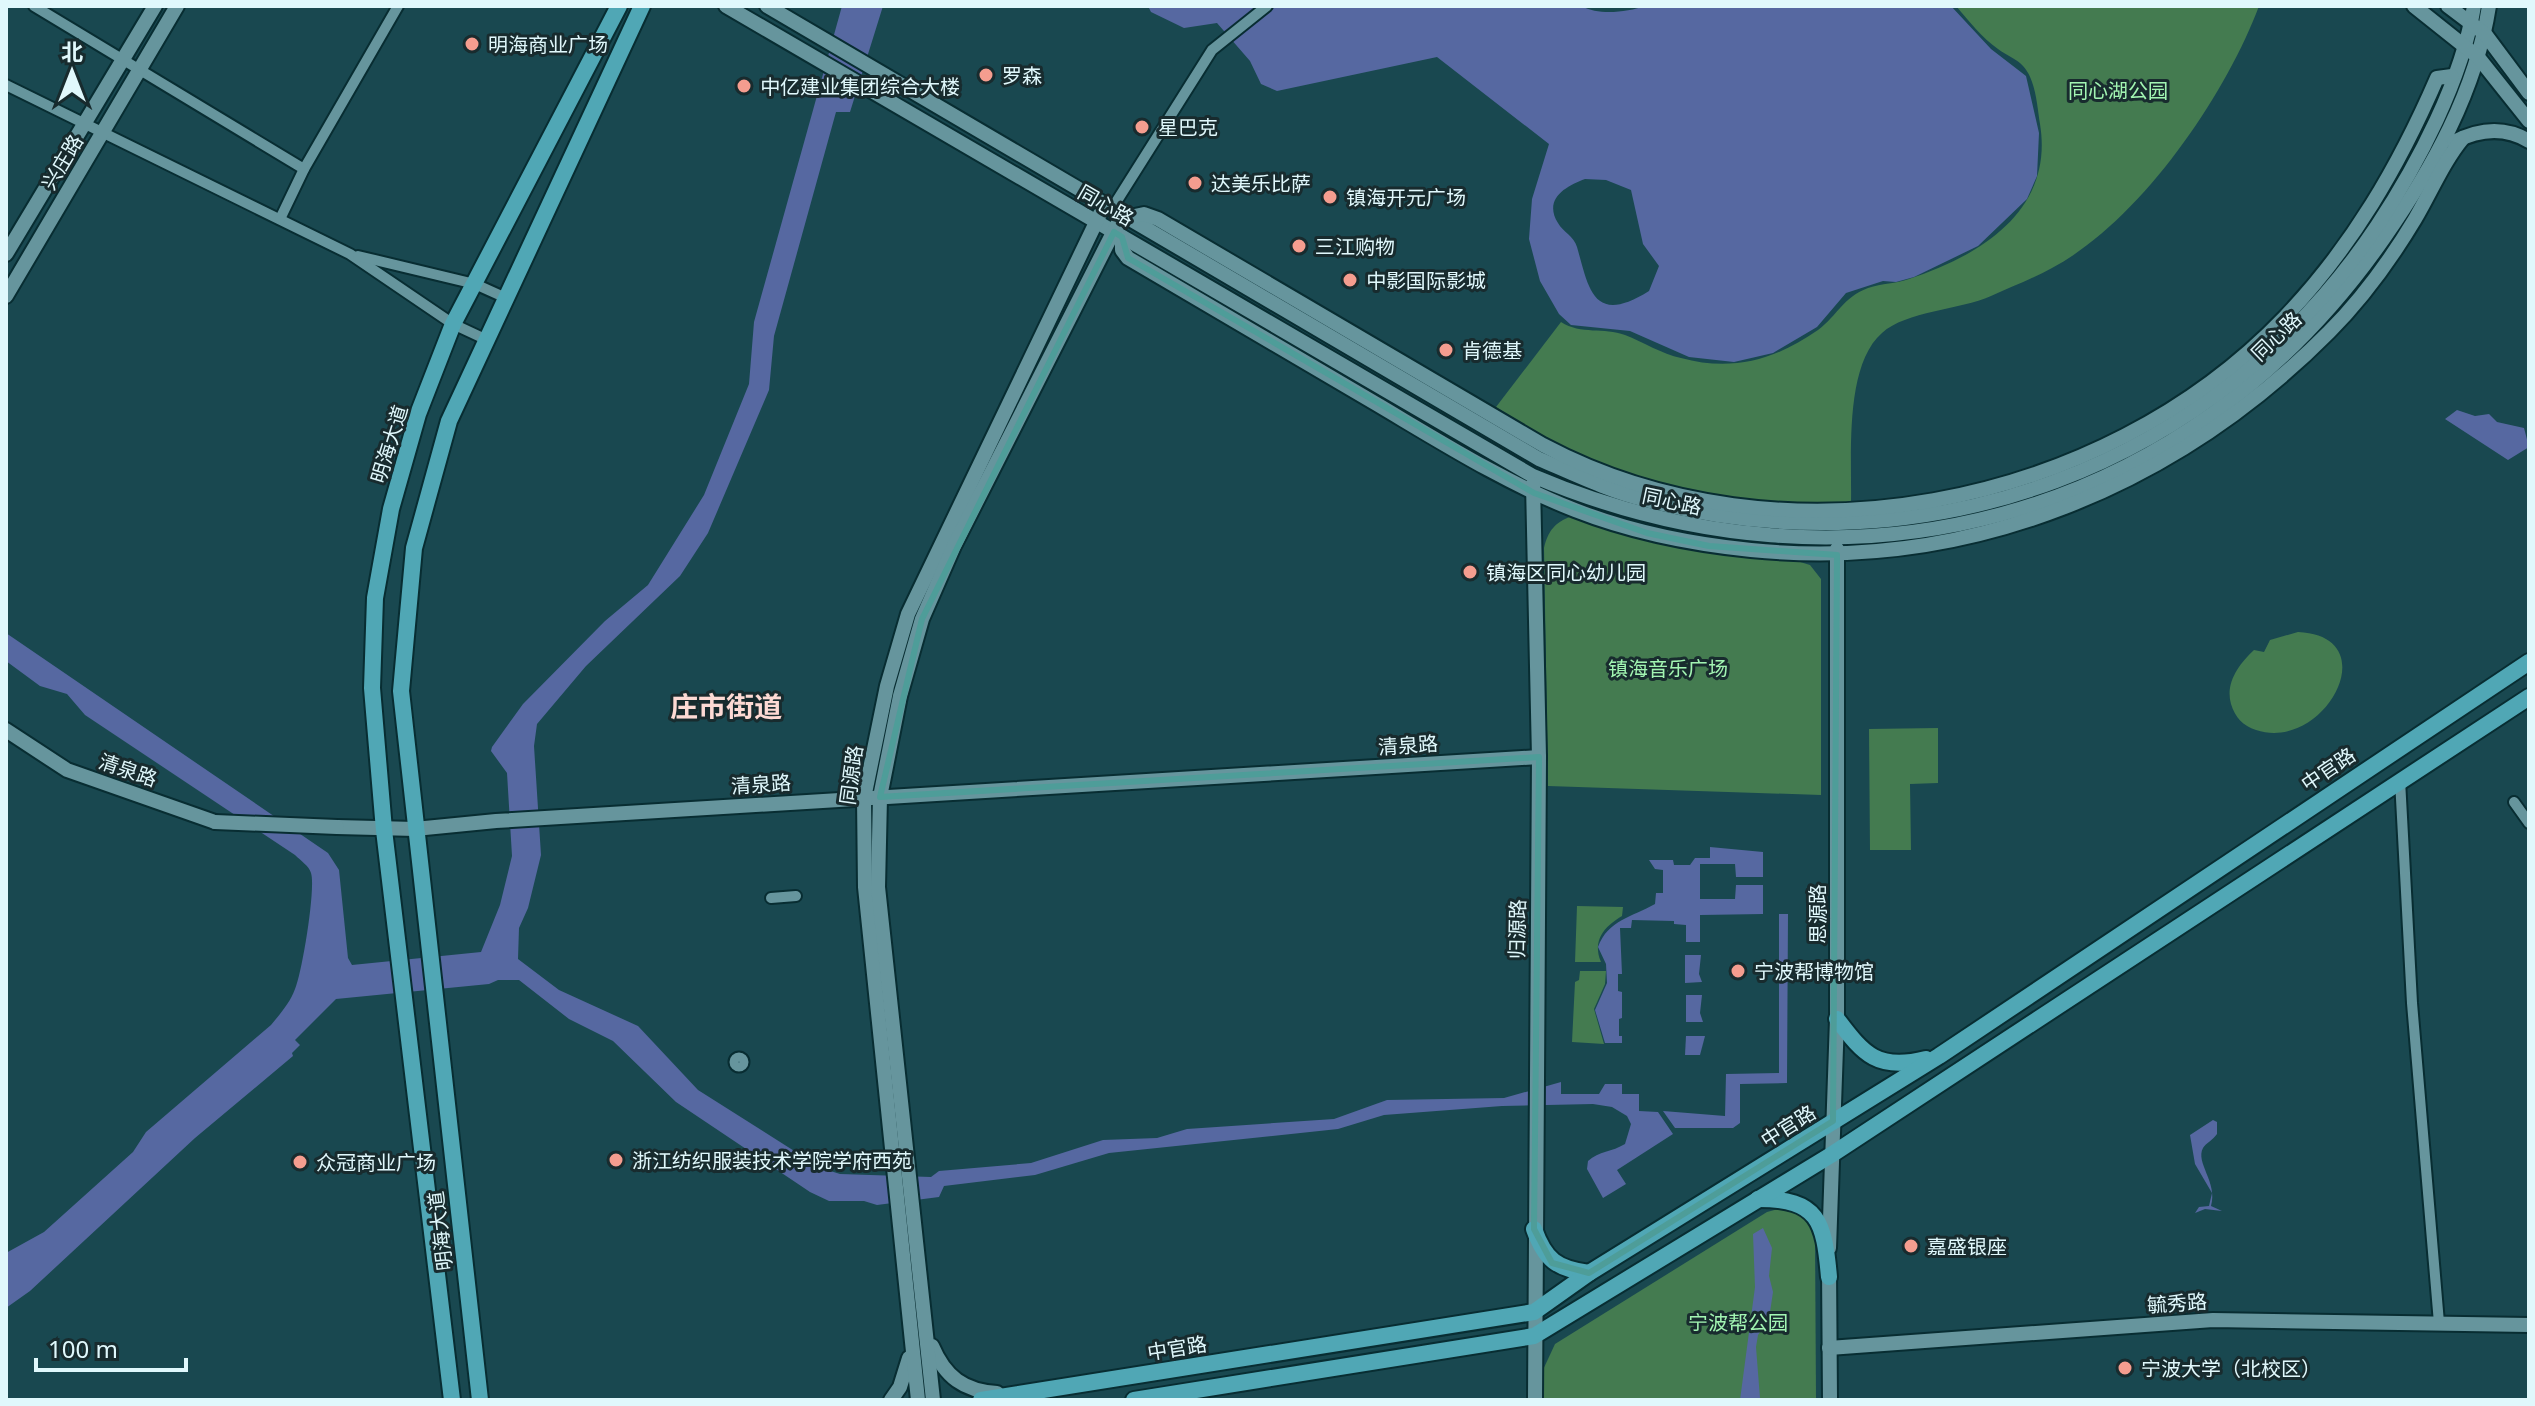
<svg xmlns="http://www.w3.org/2000/svg" width="2535" height="1406" font-family="'Noto Sans','Noto Sans SC',sans-serif">
<rect width="100%" height="100%" fill="#194850"/>
<g fill="#447b50">
<path d="M1956 6H2259C2225 97 2139 222 2052 268 2032 279 2011 287 1991 296 1960 310 1906 311 1882 333 1844 366 1852 457 1851 503 1722 508 1602 481 1496 407L1561 322C1581 335 1604 327 1625 335 1643 342 1662 354 1681 358 1732 372 1775 360 1818 330 1838 315 1842 298 1868 288 1882 283 1896 284 1909 279 1982 255 2054 210 2040 124 2037 106 2036 80 2023 66 2017 59 2006 55 1998 49 1982 38 1969 21 1956 6Z"/>
<path d="M1572 516 1704 550 1797 561 1810 565 1821 579V795L1548 786 1544 548C1548 531 1555 522 1572 516Z"/>
<path d="M2298 632C2388 636 2324 753 2256 730 2243 726 2235 717 2231 704 2225 683 2239 664 2254 650L2264 652 2270 640Z"/>
<path d="M1938 728V783L1910 784 1911 850H1870L1869 729Z"/>
<path d="M1577 906 1623 907 1622 916C1604 927 1592 940 1601 962H1575Z"/>
<path d="M1580 971H1606L1605 984 1594 1009 1604 1044 1572 1042 1575 982 1579 980Z"/>
<path d="M1786 1207 1804 1212 1815 1234 1816 1400H1542V1372L1555 1344 1767 1212Z"/>
</g>
<g fill="#5668a1" fill-rule="evenodd">
<path d="M842 6H883L850 112H836L774 336 769 390 708 533 680 576 586 666 537 724 534 746 541 855 528 908 519 928 518 959 559 990 638 1026 698 1090 821 1168 840 1174 931 1177 939 1171 1031 1163 1103 1140 1157 1138 1187 1129 1334 1119 1387 1100 1504 1098 1561 1082V1094H1599L1605 1084H1622V1094H1639V1111L1658 1112 1673 1134 1617 1170 1626 1184 1603 1198 1587 1169 1588 1161C1599 1151 1612 1152 1625 1144L1631 1124 1627 1116 1612 1107 1593 1104 1502 1106 1384 1115 1338 1129 1109 1153 1035 1175 944 1186 939 1197 877 1205 864 1201H829L810 1192 676 1102 613 1041 569 1019 519 980H498L489 984 336 999 295 1040 300 1045 292 1053 293 1056 195 1138 30 1291 6 1308V1253L44 1232 133 1152 146 1132 271 1025C280 1014 290 1003 295 989 302 973 316 888 311 873 309 866 301 861 295 855L85 715 67 694 40 686 6 661V633L328 853 339 870 348 958 352 965 481 952 500 905 512 856 507 773 491 751 492 747 523 704 605 621 648 585 704 495 749 384 754 322Z"/>
<path d="M1148 6H1581C1600 16 1626 12 1646 6H1951L1991 49 2026 76 2039 133 2037 176 2027 199 1978 246 1914 277 1896 282 1883 281 1846 293 1817 327 1773 353 1734 362 1689 357 1630 331 1571 325 1559 314 1540 281 1529 239 1532 199 1549 144 1437 57 1277 91 1261 84 1250 61 1217 23 1184 28 1151 12ZM1585 179 1606 180 1631 190 1643 244 1659 266 1649 291C1593 326 1589 289 1577 247 1574 236 1563 232 1558 223 1543 199 1566 186 1585 179Z"/>
<path d="M2457 410 2475 416 2489 414 2497 422 2524 428 2529 447 2508 460 2445 419Z"/>
<path d="M1710 847 1763 852V877H1736L1735 864H1700V899H1735L1736 885H1763V914L1700 915V942H1686V925L1674 924V921L1632 920 1631 928H1620L1622 974H1618V991L1622 992V1018L1619 1019V1036H1622V1043H1605L1595 1010 1607 983 1606 964 1598 947C1608 920 1632 917 1655 904L1656 893H1663V870L1655 869 1649 860H1673L1674 865H1690L1695 858H1710Z"/>
<path d="M1779 914H1788L1787 1083 1740 1084V1123L1733 1128H1675L1663 1111 1725 1116 1726 1074 1779 1073Z"/>
<path d="M1685 955H1701L1699 974 1702 982 1685 983Z"/>
<path d="M1686 995H1702L1700 1013 1703 1022H1686Z"/>
<path d="M1686 1036H1705L1700 1055H1685Z"/>
<path d="M2213 1120 2217 1122V1134C2213 1140 2206 1143 2203 1148 2195 1163 2218 1182 2211 1206L2222 1211 2205 1209 2195 1213 2199 1207 2209 1206 2212 1193 2195 1164 2190 1135Z"/>
<path d="M1763 1228 1772 1248 1769 1276 1773 1292 1769 1319 1758 1335 1756 1347 1760 1398 1740 1400 1755 1287 1753 1234Z"/>
</g>
<g fill="none" stroke-linecap="round" stroke-linejoin="round">
<g stroke="#082d32" stroke-width="14">
<g id="street">
<path d="M34 6 304 169"/>
<path d="M6 85 350 254 453 324 485 339"/>
<path d="M1113 207 1212 50 1267 6"/>
<path d="M280 219 304 169 398 6"/>
<path d="M358 256 475 284 506 298"/>
<path d="M2400 780 2412 1003 2439 1323"/>
<path d="M2514 802 2529 823"/>
<path d="M771 898 796 896"/>
<circle cx="739" cy="1062" r="4.5"/>
</g>
</g>
<g stroke="#082d32" stroke-width="18">
<g id="secondary">
<path d="M726 6 1533 476C1848 610 2187 522 2384 238 2432 169 2476 91 2489 6"/>
<path d="M767 6 1539 459C1574 474 1609 491 1646 500 1925 574 2216 467 2377 226 2418 164 2462 80 2474 6"/>
<path d="M2414 6 2478 57 2529 121"/>
<path d="M2448 6 2485 34 2529 93"/>
<path d="M2454 142C2479 129 2504 126 2529 141"/>
<path d="M1130 217 1144 214 1158 219 1543 445C1780 571 2101 509 2285 317 2352 247 2399 166 2437 78L2452 76"/>
<path d="M1122 237V250L1128 258C1212 308 1296 357 1380 406 1444 444 1506 483 1575 510 1631 532 1692 544 1751 550 1970 572 2176 486 2329 332 2362 299 2391 259 2415 219 2431 192 2443 162 2463 138"/>
<path d="M6 254 155 6"/>
<path d="M6 296 177 6"/>
<path d="M1533 484 1539 757 1535 1400"/>
<path d="M6 730 67 770 215 822"/>
<path d="M337 827 415 829 496 821 1539 757"/>
<path d="M1829 1248 1837 1019V549"/>
<path d="M1829 1268 1830 1400"/>
<path d="M932 1346C945 1377 964 1391 997 1393"/>
<path d="M1829 1348 2213 1320 2529 1325"/>
<path d="M891 1400 900 1387 909 1358"/>
<path d="M918 1400 865 887 864 798 887 686 908 614 1100 214"/>
<path d="M933 1400 878 887 880 797 900 696 922 619 954 546 1123 213"/>
</g>
</g>
<g stroke="#082d32" stroke-width="20">
<g id="primary">
<path d="M1837 1019C1864 1055 1878 1071 1926 1059"/>
<path d="M1758 1199C1819 1199 1824 1221 1829 1277"/>
<path d="M1534 1229C1545 1260 1557 1269 1589 1273"/>
<path d="M452 1400 384 830 372 688 375 598 391 509 418 414 453 324 619 6"/>
<path d="M480 1400 401 691 414 548 449 421 642 6"/>
<path d="M981 1400 1534 1312 1589 1273 1939 1056 2529 662"/>
<path d="M1134 1400 1534 1336 1831 1155 2529 697"/>
</g>
</g>
<use href="#street" stroke="#66959d" stroke-width="10"/>
<use href="#secondary" stroke="#66959d" stroke-width="14"/>
<use href="#primary" stroke="#50a7b5" stroke-width="16"/>
<g stroke="#082d32" stroke-width="18" stroke-linecap="butt">
<path id="secondary-bridge" d="M215 822 337 827"/>
</g>
<use href="#secondary-bridge" stroke="#66959d" stroke-width="14"/>
</g>
<path fill="none" stroke="#4e9d99" stroke-width="6" stroke-linejoin="round" d="M1114 232 1122 237 1128 258 1534 493 1647 533 1709 546 1837 555 1833 1121 1589 1273 1552 1263 1534 1229 1539 757 880 797 922 619Z"/>
<g fill="#f59d8f" stroke="#182b2e" stroke-width="3">
<circle cx="472" cy="44" r="8"/>
<circle cx="986" cy="75" r="8"/>
<circle cx="744" cy="86" r="8"/>
<circle cx="1142" cy="127" r="8"/>
<circle cx="1195" cy="183" r="8"/>
<circle cx="1330" cy="197" r="8"/>
<circle cx="1299" cy="246" r="8"/>
<circle cx="1350" cy="280" r="8"/>
<circle cx="1446" cy="350" r="8"/>
<circle cx="1470" cy="572" r="8"/>
<circle cx="1738" cy="971" r="8"/>
<circle cx="616" cy="1160" r="8"/>
<circle cx="300" cy="1162" r="8"/>
<circle cx="1911" cy="1246" r="8"/>
<circle cx="2125" cy="1368" r="8"/>
</g>
<g text-anchor="middle" dominant-baseline="central" stroke-width="6" stroke-linejoin="round" paint-order="stroke">
<g font-size="20" fill="#e0f8fc" stroke="#182b2e" text-anchor="start">
<text x="488" y="44">明海商业广场</text>
<text x="1002" y="75">罗森</text>
<text x="760" y="86">中亿建业集团综合大楼</text>
<text x="1158" y="127">星巴克</text>
<text x="1211" y="183">达美乐比萨</text>
<text x="1346" y="197">镇海开元广场</text>
<text x="1315" y="246">三江购物</text>
<text x="1366" y="280">中影国际影城</text>
<text x="1462" y="350">肯德基</text>
<text x="1486" y="572">镇海区同心幼儿园</text>
<text x="1754" y="971">宁波帮博物馆</text>
<text x="632" y="1160">浙江纺织服装技术学院学府西苑</text>
<text x="316" y="1162">众冠商业广场</text>
<text x="1927" y="1246">嘉盛银座</text>
<text x="2141" y="1368">宁波大学（北校区）</text>
</g>
<g font-size="20" fill="#a2f5b2" stroke="#182b2e">
<text x="2118" y="90">同心湖公园</text>
<text x="1668" y="668">镇海音乐广场</text>
<text x="1738" y="1322">宁波帮公园</text>
</g>
<g font-size="20" fill="#e0f8fc" stroke="#182b2e">
<text transform="translate(62 162) rotate(-59)">兴庄路</text>
<text transform="translate(1106 205) rotate(30)">同心路</text>
<text transform="translate(2276 336) rotate(-44)">同心路</text>
<text transform="translate(389 444) rotate(-73)">明海大道</text>
<text transform="translate(1672 501) rotate(12)">同心路</text>
<text transform="translate(1408 745) rotate(-4)">清泉路</text>
<text transform="translate(2328 769) rotate(-34)">中官路</text>
<text transform="translate(128 770) rotate(19)">清泉路</text>
<text transform="translate(851 775) rotate(-82)">同源路</text>
<text transform="translate(761 784) rotate(-4)">清泉路</text>
<text transform="translate(1817 914) rotate(-90)">思源路</text>
<text transform="translate(1517 929) rotate(-89)">归源路</text>
<text transform="translate(1788 1126) rotate(-32)">中官路</text>
<text transform="translate(440 1231) rotate(-97)">明海大道</text>
<text transform="translate(2177 1303) rotate(-4)">毓秀路</text>
<text transform="translate(1177 1348) rotate(-9)">中官路</text>
</g>
<g font-size="28" font-weight="bold" fill="#fddad4" stroke="#182b2e">
<text x="726" y="706">庄市街道</text>
</g>
</g>
<rect width="2535" height="1406" fill="none" stroke="#e0f8fc" stroke-width="16"/>
<g transform="translate(72 72)" stroke="#182b2e" stroke-width="6" paint-order="stroke">
<path d="M0-6L14 30L0 20L-14 30Z" fill="#e0f8fc"/>
<text y="-12" font-size="22" font-weight="bold" text-anchor="middle" fill="#e0f8fc">北</text>
</g>
<path d="M36 1358v12h150v-12" fill="none" stroke="#e0f8fc" stroke-width="4"/>
<text x="48" y="1358" font-size="24" fill="#e0f8fc" stroke="#182b2e" stroke-width="6" paint-order="stroke">100 m</text>
</svg>
